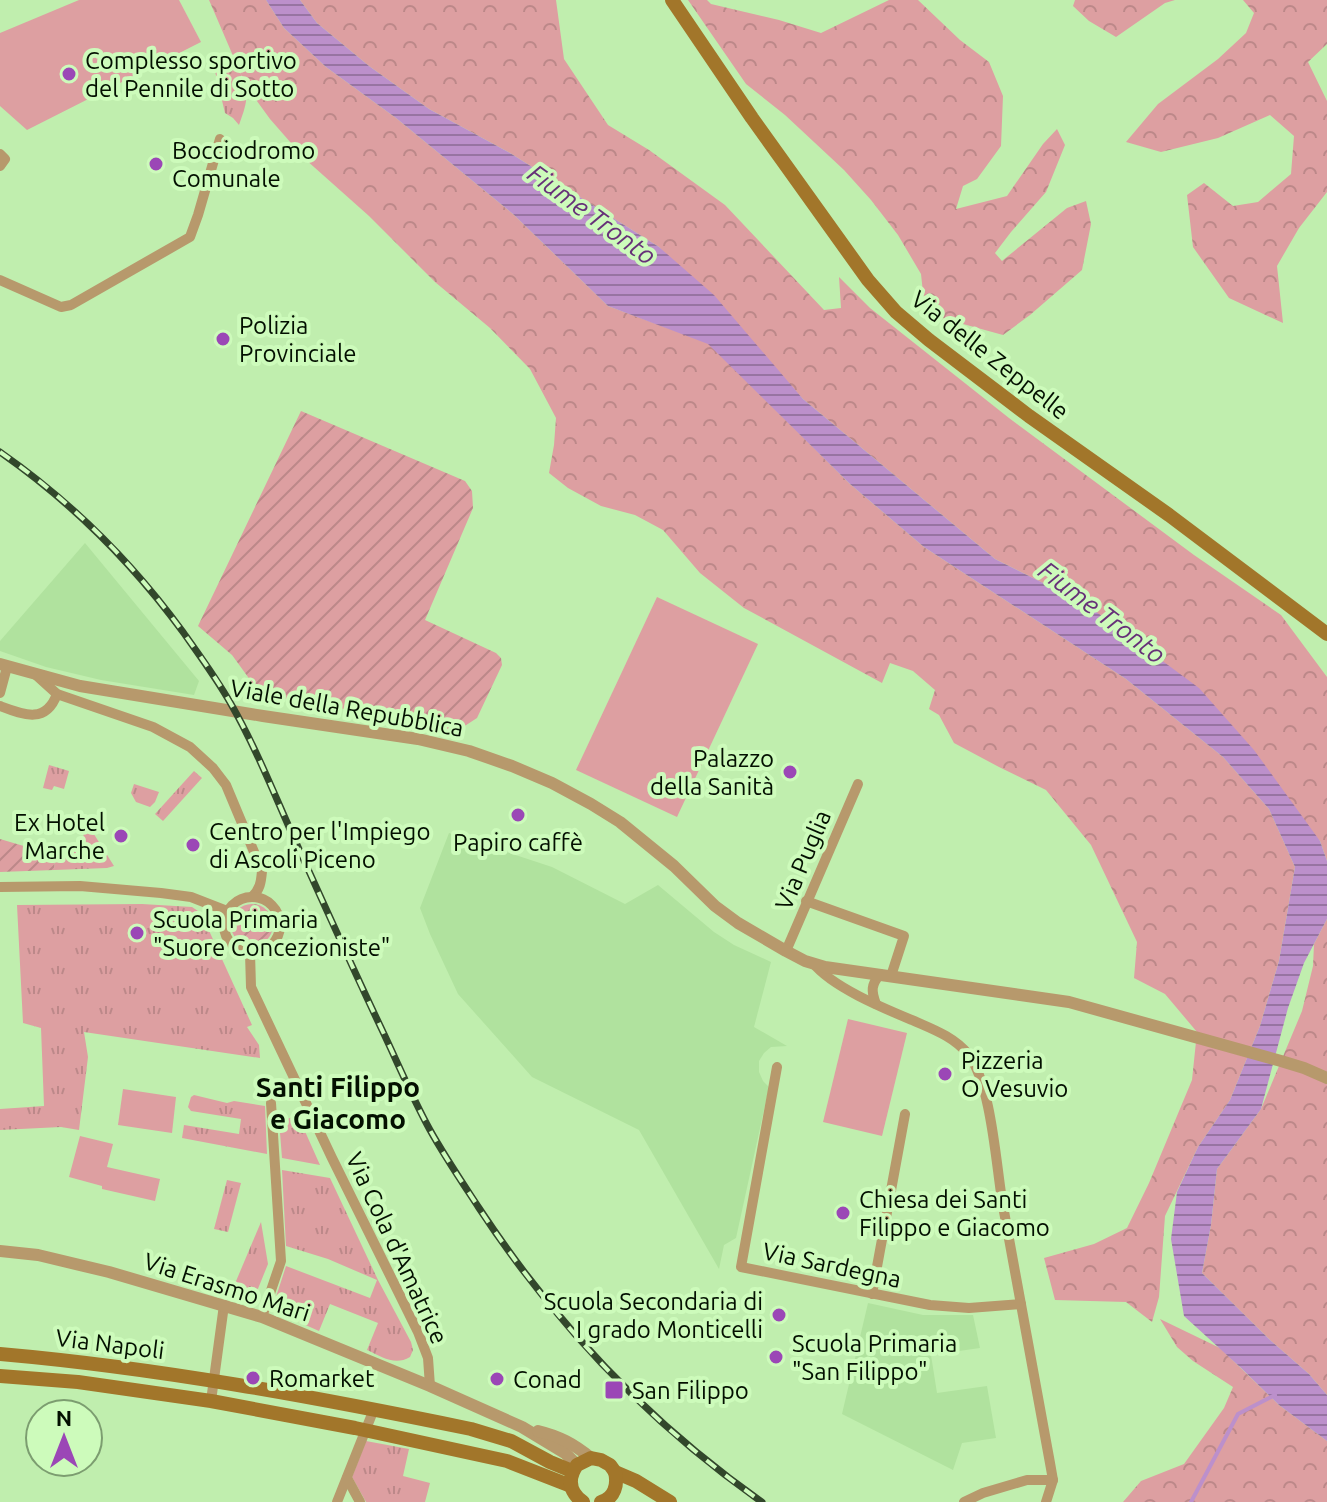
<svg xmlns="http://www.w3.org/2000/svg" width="1327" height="1502" font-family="Ubuntu,sans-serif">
<defs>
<pattern id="grass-tufts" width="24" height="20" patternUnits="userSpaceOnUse" patternTransform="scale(2)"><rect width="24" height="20" fill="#dd9fa1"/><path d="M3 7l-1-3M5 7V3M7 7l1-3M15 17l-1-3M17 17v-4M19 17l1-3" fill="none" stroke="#bc8889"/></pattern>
<pattern id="forest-crowns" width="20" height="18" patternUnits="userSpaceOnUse" patternTransform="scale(2)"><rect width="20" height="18" fill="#dd9fa1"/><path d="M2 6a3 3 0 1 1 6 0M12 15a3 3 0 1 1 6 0" fill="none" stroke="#bc8889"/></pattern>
<pattern id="garden-furrows" width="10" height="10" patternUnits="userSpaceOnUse" patternTransform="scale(2)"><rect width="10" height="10" fill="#dd9fa1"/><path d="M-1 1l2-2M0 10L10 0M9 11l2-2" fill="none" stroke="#bc8889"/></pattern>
<pattern id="water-rules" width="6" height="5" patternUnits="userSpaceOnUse" patternTransform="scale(2)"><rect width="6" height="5" fill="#bc90cb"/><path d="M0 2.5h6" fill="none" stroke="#9774a2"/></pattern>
</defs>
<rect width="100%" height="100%" fill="#c0eeae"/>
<g fill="#b0e29e">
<path d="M85 543 199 681 194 695 101 680 46 667 0 651V641Z"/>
<path d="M449 833 552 867 625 904 658 885 714 932 734 945 771 962 754 1027 787 1046 771 1047 764 1053 759 1061V1072L763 1081 769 1087 736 1238 724 1245 719 1269 639 1130 532 1077 458 994 430 934 420 908Z"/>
<path d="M868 1303 923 1315H973L980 1348 931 1355 937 1393 987 1386 996 1438 962 1443 953 1470 842 1414Z"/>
</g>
<g fill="url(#grass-tufts)">
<path d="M213 63 238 67C249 94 249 98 239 125L233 118 225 113Z"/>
<path d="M49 765 69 771 64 789 54 786 52 790 43 788Z"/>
<path d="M194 771 202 778 163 821 155 814Z"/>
<path d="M134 784 159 792 155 802 150 807 136 802 131 793Z"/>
<path d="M80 812 114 866 107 868 54 870 55 853 81 849 84 839Z"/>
<path d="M142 904 192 907 201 913 252 1025 247 1027 259 1045 260 1058 84 1032 88 1057 79 1130 61 1127 0 1130V1109L44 1106 41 1028 23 1023 17 905Z"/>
<path d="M194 1095 227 1103 234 1101 265 1106 267 1154 182 1138 184 1125 239 1134 241 1119 191 1111 188 1107 191 1097Z"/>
<path d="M295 1109 320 1165 282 1158 279 1120H285L292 1117Z"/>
<path d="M282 1170 330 1178 378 1280 411 1342 413 1350 410 1357C395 1366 382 1357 367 1350L378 1323 330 1304 319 1331 292 1319 296 1308 275 1300 286 1266 370 1298 377 1280 328 1259 286 1246Z"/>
<path d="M227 1180 241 1183 228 1232 214 1229Z"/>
<path d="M261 1222 268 1264 253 1301 231 1293Z"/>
<path d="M366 1441 409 1449 403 1476 430 1483 425 1502H366L352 1477Z"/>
</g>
<g fill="url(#forest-crowns)">
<path d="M209 0H266L284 28 326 67 396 118 513 214 608 306 708 343 850 484 924 547 1126 679 1223 757 1269 809 1295 867 1279 961 1260 1026 1230 1100 1198 1147 1165 1216 1159 1297 1152 1322 1126 1302 1055 1300 1044 1258 1094 1244 1127 1228 1149 1183 1192 1080 1197 1032 1165 994 1134 978 1137 942 1091 845 1046 790 999 767 954 743 939 715 929 709 935 690 913 671 890 663 882 683 744 608 700 573 663 530 635 515 601 506 568 488 549 473 554 445 556 418 530 369 490 328 435 282 369 216 305 159 270 119 246 86Z"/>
<path d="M300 0H556L564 59 608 125 649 150 725 205 824 310 841 308 839 277 870 308 1009 418 1194 555 1281 615 1327 677V861L1320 841 1087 605 995 559 803 399 659 247 510 153 429 109 369 66 317 23Z"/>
<path d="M688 0H707L711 4 779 20 821 33 889 0H918L960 40 989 62 1003 96 1001 146 977 179 963 186 956 209 1007 196 1043 144 1057 129 1065 145 1046 192 1011 232 995 253 1002 261 1067 208 1086 201 1091 224 1082 270 1030 315 1003 335 945 319 925 311 921 274 898 235 871 200 844 170 785 115 746 84Z"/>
<path d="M1075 0H1175L1165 3 1116 37 1089 21 1073 6Z"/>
<path d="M1243 0H1327V44L1308 62 1327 101V192L1299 228 1277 266 1283 323 1229 298 1193 247 1187 195 1204 183 1233 206 1258 202 1291 174 1294 136 1270 115 1218 138 1161 152 1126 142 1158 104 1218 59 1246 33 1254 13Z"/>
<path d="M1327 919V1395L1309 1374 1269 1339 1202 1273 1211 1225 1217 1169 1261 1109 1302 1011 1313 966 1314 944Z"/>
<path d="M1160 1319 1220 1348 1279 1405 1327 1441V1502H1123L1141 1481 1184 1464 1224 1408 1233 1387 1193 1361 1177 1347Z"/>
</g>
<g fill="url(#garden-furrows)">
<path d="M301 411 465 481 472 491 473 508 425 620 496 653 501 658 502 665 477 718 457 731 404 726 357 711 261 695 232 655 198 626Z"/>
<path d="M0 839 44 852 55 853 54 870 0 872Z"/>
<circle cx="252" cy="925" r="21"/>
</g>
<g fill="#dd9fa1">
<path d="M79 0H179L201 42 27 130 0 106V33Z"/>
<path d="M657 597 758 644 677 817 576 770Z"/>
<path d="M848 1019 907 1033 882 1136 823 1122Z"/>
<path d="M123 1089 176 1097 172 1133 118 1125Z"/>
<path d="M80 1136 113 1144 107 1167 160 1179 155 1201 102 1189V1186L69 1177Z"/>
</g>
<path fill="url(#water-rules)" d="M266 0H300L317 23 369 66 429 109 510 153 659 247 714 295 803 399 995 559 1087 605 1199 688 1254 750 1320 841 1327 861V919L1304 963 1288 1008 1261 1109 1217 1169 1211 1225 1202 1273 1269 1339 1309 1374 1327 1395V1441L1279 1405 1240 1367 1184 1316 1171 1239 1177 1192 1198 1147 1230 1100 1260 1026 1279 961 1295 867 1269 809 1223 757 1126 679 924 547 850 484 708 344 608 306 513 214 396 118 326 67 284 28Z"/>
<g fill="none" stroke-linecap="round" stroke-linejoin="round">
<path stroke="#bc90cb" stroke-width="4" d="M1191 1502 1238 1414 1275 1395"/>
<g stroke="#b7996c" stroke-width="10">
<path d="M0 154 5 159 0 166"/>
<path d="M0 280 61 307 71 305 190 237 198 215 220 139"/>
<path d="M36 675 57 694 153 727 190 747 213 768 226 785 262 871C261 883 260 889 252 897"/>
<path d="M0 693 7 667"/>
<path d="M0 706C24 715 46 724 57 694"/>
<path d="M0 887 80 886 161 893 191 897 227 911"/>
<circle cx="252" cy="925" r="28"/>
<path d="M806 901 904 936 891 976"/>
<path d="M786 951 858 784"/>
<path d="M250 953 251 987 332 1158 418 1332 428 1358 430 1386"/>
<path d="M813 963C832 987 883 1008 912 1020 932 1029 953 1036 968 1054 992 1085 996 1167 1003 1206 1018 1292 1035 1377 1050 1463L1053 1480 1046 1502"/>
<path d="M876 1004C871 991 871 985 880 974"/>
<path d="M777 1067 741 1267 930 1305 969 1308 1021 1304"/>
<path d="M872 1294 905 1114"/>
<path d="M262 1317 281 1261 271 1103"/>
<path d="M211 1401 224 1305"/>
<path d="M347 1478 360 1502"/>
<path d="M337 1502 374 1409"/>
<path d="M964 1502 983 1493 1027 1480H1053"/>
</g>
<g stroke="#b7996c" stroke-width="12">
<path d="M0 664 80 686 263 716 418 739 469 751 512 766 552 783 591 804 620 822 674 866 715 906 738 923 786 951 805 961 825 967 1069 1002 1281 1061 1304 1068 1327 1078"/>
<path d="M0 1251 38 1255 109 1272 262 1317 430 1386 522 1427 565 1453 577 1465"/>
<path d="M538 1431C559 1436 574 1444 591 1458"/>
</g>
<g stroke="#a2762a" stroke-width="14">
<path d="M672 0 752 118 868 280 896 312 929 340 1029 416 1169 515 1327 634"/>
<path d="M0 1354C159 1368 315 1397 471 1429L511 1441 550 1462 572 1471"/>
<path d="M0 1376 78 1382 211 1401 355 1428 507 1461 571 1486"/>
<path d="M583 1502C569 1492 567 1479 577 1465L591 1458 601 1460 610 1465 615 1472 636 1481 670 1502"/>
<path d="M601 1502C615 1498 618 1484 615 1472"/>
</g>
<g stroke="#32472b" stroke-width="7">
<path id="rail" d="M0 452C73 503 131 561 183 632 200 656 217 679 231 704 255 746 273 791 293 836 323 902 353 969 384 1034 399 1066 413 1099 430 1130 445 1157 462 1182 479 1208 556 1325 648 1422 762 1502"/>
</g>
<use href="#rail" stroke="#cdfbbb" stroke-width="4" stroke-dasharray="12" stroke-linecap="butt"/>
</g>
<g fill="#9b47b6" stroke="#cdfbbb" stroke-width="3">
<circle cx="69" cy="74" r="8"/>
<circle cx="156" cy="164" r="8"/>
<circle cx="223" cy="339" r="8"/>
<circle cx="790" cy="772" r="8"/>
<circle cx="518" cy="815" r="8"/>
<circle cx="121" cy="836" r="8"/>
<circle cx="193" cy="845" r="8"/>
<circle cx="137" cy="933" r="8"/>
<circle cx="945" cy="1074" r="8"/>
<circle cx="843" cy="1213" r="8"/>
<circle cx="779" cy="1315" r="8"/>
<circle cx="776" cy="1357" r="8"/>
<circle cx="253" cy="1378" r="8"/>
<circle cx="497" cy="1379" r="8"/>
<rect x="604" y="1380" width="20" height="20" rx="4"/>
</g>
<g text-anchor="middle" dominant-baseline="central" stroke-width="8" stroke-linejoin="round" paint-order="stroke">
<g font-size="24" fill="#031000" stroke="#cdfbbb" text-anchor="start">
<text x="85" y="60">Complesso sportivo<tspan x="85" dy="28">del Pennile di Sotto</tspan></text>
<text x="172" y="150">Bocciodromo<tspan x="172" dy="28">Comunale</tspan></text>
<text x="239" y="325">Polizia<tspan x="239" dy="28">Provinciale</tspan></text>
<text x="774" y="758" text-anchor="end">Palazzo<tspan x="774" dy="28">della Sanità</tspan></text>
<text x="105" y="822" text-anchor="end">Ex Hotel<tspan x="105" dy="28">Marche</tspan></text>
<text x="209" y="831">Centro per l'Impiego<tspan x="209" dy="28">di Ascoli Piceno</tspan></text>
<text x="518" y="842" text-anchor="middle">Papiro caffè</text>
<text x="153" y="919">Scuola Primaria<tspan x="153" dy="28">"Suore Concezioniste"</tspan></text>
<text x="961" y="1060">Pizzeria<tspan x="961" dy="28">O Vesuvio</tspan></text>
<text x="859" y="1199">Chiesa dei Santi<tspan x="859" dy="28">Filippo e Giacomo</tspan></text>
<text x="763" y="1301" text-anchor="end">Scuola Secondaria di<tspan x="763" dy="28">I grado Monticelli</tspan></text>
<text x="792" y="1343">Scuola Primaria<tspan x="792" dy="28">"San Filippo"</tspan></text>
<text x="269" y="1378">Romarket</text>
<text x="513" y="1379">Conad</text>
<text x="632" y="1390">San Filippo</text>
</g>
<g font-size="24" fill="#031000" stroke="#cdfbbb">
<text transform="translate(990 355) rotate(38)">Via delle Zeppelle</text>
<text transform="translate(347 708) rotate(10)">Viale della Repubblica</text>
<text transform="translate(803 860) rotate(-67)">Via Puglia</text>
<text transform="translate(397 1248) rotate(65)">Via Cola d'Amatrice</text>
<text transform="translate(832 1265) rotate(12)">Via Sardegna</text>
<text transform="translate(227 1287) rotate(18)">Via Erasmo Mari</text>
<text transform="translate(110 1344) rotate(7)">Via Napoli</text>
</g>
<g font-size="26" font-style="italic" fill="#663178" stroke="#cdfbbb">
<text transform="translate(592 214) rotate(36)">Fiume Tronto</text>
<text transform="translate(1102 612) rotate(37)">Fiume Tronto</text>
</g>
<g font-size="28" font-weight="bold" fill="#031000" stroke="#cdfbbb">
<text x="338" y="1086">Santi Filippo<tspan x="338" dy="32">e Giacomo</tspan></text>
</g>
</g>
<g transform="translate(64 1438)"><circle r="38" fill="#cdfbbb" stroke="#7c9d70" stroke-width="2"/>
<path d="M0-6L14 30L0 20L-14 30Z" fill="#9b47b6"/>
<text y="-12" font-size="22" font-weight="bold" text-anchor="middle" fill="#031000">N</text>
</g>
</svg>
